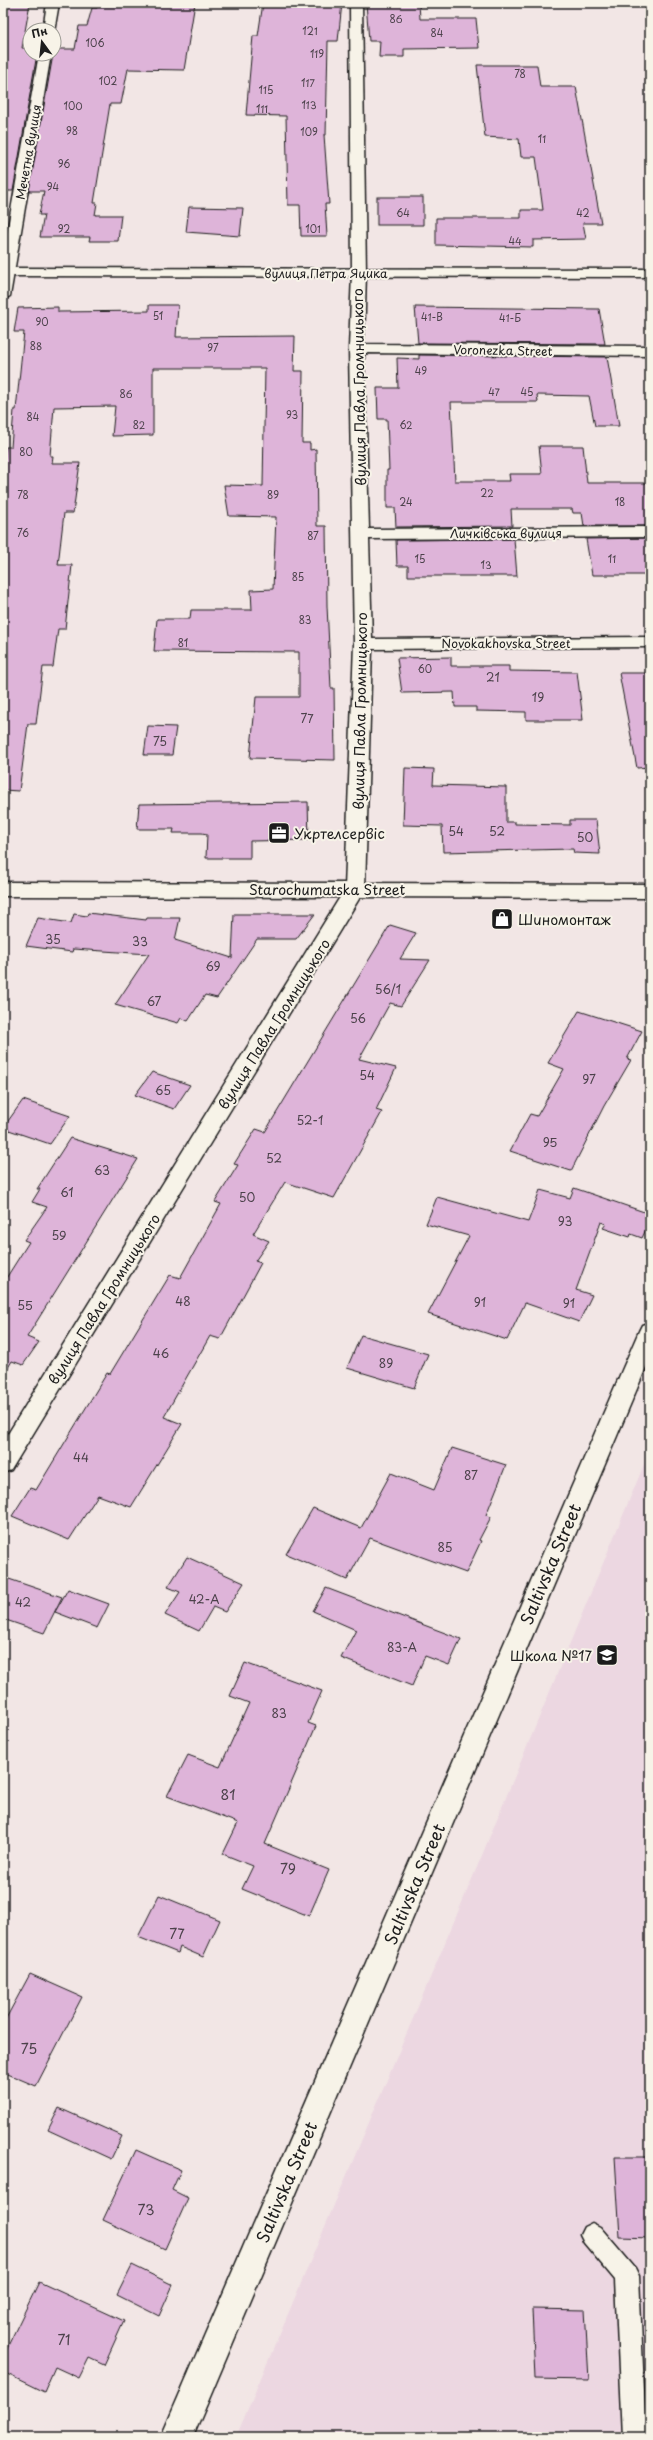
<svg xmlns="http://www.w3.org/2000/svg" width="653" height="2440" font-family="'Playpen Sans',sans-serif">
<rect width="100%" height="100%" fill="#f2e6e5"/>
<filter id="ink" filterUnits="userSpaceOnUse"><feTurbulence type="fractalNoise" baseFrequency=".025" numOctaves="2"/><feDisplacementMap in="SourceGraphic" scale="8" xChannelSelector="R" yChannelSelector="G"/><feConvolveMatrix kernelMatrix="1 2 1 2 8 2 1 2 1" color-interpolation-filters="sRGB"/></filter>
<g filter="url(#ink)">
<path fill="#ecd7e1" d="M650 1450V2437H236L480 1860Z"/>
<g fill="#deb4d9" stroke="#1c1c1c">
<path d="M3 3H30L22 48H30V54H37L13 191H3Z"/>
<path d="M157 3H195L184 70 128 69 121 104H110L94 203H97L95 215H121L118 241H89L90 237H40L44 215H39L44 191H29L54 49H75L79 26H87L92 8H97L98 6H156Z"/>
<path d="M263 3H342L338 41H328L326 135H324L329 204H325L327 236H301L300 205H288L286 116 246 115 253 36H258Z"/>
<path d="M366 3H419L420 19H476L479 48 404 49V57H379L380 41H369Z"/>
<path d="M477 65H537L540 87H576L601 223H583L586 239 533 240V247L436 245V218H521V210H543L536 157H521L519 139 485 137Z"/>
<rect x="377" y="197" width="46" height="28"/>
<path d="M189 207 243 208 240 236 186 232Z"/>
<path d="M149 305H178L176 337 295 336 294 371H303L302 443H310V450L316 449 317 526H326L327 606 331 688H334L335 760 250 758 256 697H299V652L154 651 157 619H190L191 610H252L251 590 273 589 276 517 229 516 224 485 263 486 265 368H153V435L112 436 115 406 54 407 50 456H53L52 463H80L73 513H64L58 565H72L65 629H58L53 667H43L36 724H28L19 791 3 790V474L6 447H11L14 410H16L24 332H14L18 308 58 307V312L149 311Z"/>
<path d="M415 307 599 309 605 344 418 343Z"/>
<path d="M419 355 607 357 619 426H595L589 396 537 395 538 402H451L455 481H510L509 474H542L539 446H583L587 483H650V526H584L582 513H573L572 509H511L512 526 396 527 395 508H387V470H389L387 419H378L377 388H398L397 358 419 359Z"/>
<path d="M650 538V575H592L586 539Z"/>
<path d="M514 539 517 576H408V566H397L396 540Z"/>
<path d="M451 657V666H509V671L577 672 583 720H526V712L476 711V707H455L454 692 402 693 397 658Z"/>
<path d="M619 673H650V767L637 768Z"/>
<path d="M148 726 176 727 172 755H144Z"/>
<path d="M405 768 434 769 433 785 506 787V822H515V824L570 825V820H596L600 854 574 853 573 849 443 852 442 826 403 825Z"/>
<path d="M308 802 309 840 250 841V858H206L207 834 202 833H173L174 829H137L139 804Z"/>
<path d="M88 913 146 920 147 918H180L175 940 232 958 234 914H315L296 939H257L217 998 205 995 188 1021 181 1018 178 1023 115 1005 149 954 73 949 72 952 26 946 38 918 71 923 74 914 87 916Z"/>
<path d="M390 925 416 933 400 959 430 960 401 1006 390 1003 359 1059 396 1068 376 1110 382 1112 334 1198 285 1182 253 1234 269 1241 255 1261 261 1263 220 1339 210 1336 164 1417 182 1424 131 1507 98 1495 69 1540 12 1516 30 1488 36 1490 107 1373 110 1374 170 1275 180 1278 221 1204 215 1202 238 1165 234 1164 256 1129 265 1132Z"/>
<path d="M579 1011 642 1031 627 1059 631 1060 604 1106 571 1171 510 1151 530 1114 537 1116 564 1069 548 1063Z"/>
<path d="M152 1072 190 1085 174 1109 135 1095Z"/>
<path d="M23 1100 70 1116 50 1144 3 1128Z"/>
<path d="M70 1138 138 1159 27 1337 39 1342 23 1365 12 1361 3 1376V1283L29 1242 24 1240 47 1207 32 1202 40 1189H37Z"/>
<path d="M574 1188 650 1214V1221L642 1238 631 1234 630 1237 603 1228 606 1224 601 1222 576 1290 592 1295 579 1322 525 1303 507 1340 428 1314 469 1236 426 1224 437 1197 528 1222 540 1190 570 1198Z"/>
<path d="M361 1335 428 1354 414 1388 347 1368Z"/>
<path d="M452 1448 506 1465 486 1515 491 1517 479 1540 481 1541 466 1573 370 1538 347 1580 286 1554 313 1508 361 1528 391 1473 434 1490Z"/>
<path d="M187 1557 244 1583 225 1612 213 1607 199 1631 165 1615 180 1592 168 1587Z"/>
<path d="M3 1577 62 1597 44 1633 3 1619Z"/>
<path d="M326 1588 461 1639 449 1665 425 1656 412 1686 341 1658 356 1630 313 1611Z"/>
<path d="M68 1589 109 1604 97 1628 55 1612Z"/>
<path d="M245 1663 322 1691 308 1723 316 1726 265 1844 329 1870 309 1916 242 1889 253 1866 223 1854 238 1823 167 1796 188 1755 220 1767 249 1703 230 1696Z"/>
<path d="M159 1895 220 1920 203 1957 180 1947 178 1953 138 1937Z"/>
<path d="M30 1974 82 1997 36 2086 3 2072V2024Z"/>
<path d="M59 2108 122 2136 111 2159 48 2130Z"/>
<path d="M136 2150 181 2170 172 2190 188 2198 165 2249 103 2220Z"/>
<path d="M615 2157H650V2238L620 2237Z"/>
<path d="M132 2265 173 2285 159 2316 117 2295Z"/>
<path d="M39 2282 124 2321 104 2365 89 2358 79 2378 55 2367 44 2392 3 2372V2356Z"/>
<path d="M532 2309 585 2310 589 2380 535 2379Z"/>
</g>
<g fill="none" stroke-linecap="round" stroke-linejoin="round">
<g stroke="#1c1c1c" stroke-width="3">
<path id="lane" d="M592 2223 600 2227 635 2268 639 2276 646 2437H622L615 2280 584 2243 580 2235 584 2227Z"/>
</g>
<g stroke="#1c1c1c" stroke-width="3">
<g id="street">
<path d="M47 3H59L54 32V30H43Z"/>
<path d="M350 3H362L366 273 364 344 650 346V356L364 353 369 529 650 527V537L369 539 372 639 650 637V647L372 649 365 889 11 1470 3 1473V1442L345 889 354 644 349 348 352 273Z"/>
<path d="M39 54H51L10 296 3 300V255Z"/>
<path d="M650 1322V1358L193 2437H161L639 1331 642 1325Z"/>
</g>
</g>
<g stroke="#1c1c1c" stroke-width="3">
<g id="secondary">
<path d="M3 268 650 269V277L3 276Z"/>
<path d="M3 882 650 884V898L3 896Z"/>
</g>
</g>
<use href="#lane" fill="#f7f3e8" fill-rule="evenodd"/>
<use href="#street" fill="#f7f3e8" fill-rule="evenodd"/>
<use href="#secondary" fill="#f7f3e8" fill-rule="evenodd"/>
</g>
</g>
<defs>
<g id="office-square" transform="scale(1.15)"><rect x="-9" y="-9" width="18" height="18" rx="4" fill="#1c1c1c" stroke="#f7f3e8"/><path d="M-6-3h4V-5.5h4V-3h4V5H-6ZM-1-4.5V-3h2v-1.5ZM-6 0V1H6V0Z" fill="#fff"/></g>
<g id="shop-square" transform="scale(1.15)"><rect x="-9" y="-9" width="18" height="18" rx="4" fill="#1c1c1c" stroke="#f7f3e8"/><path d="M-5-2.5h2.3a2.7 3.5 0 0 1 5.4 0H5L5.5 6h-11ZM-1.5-2.5h3a1.5 2.3 0 0 0-3 0Z" fill="#fff"/></g>
<g id="school-square" transform="scale(1.15)"><rect x="-9" y="-9" width="18" height="18" rx="4" fill="#1c1c1c" stroke="#f7f3e8"/><path d="M0-5L7-2L0 1L-7-2ZM-4 1L0 2.5L4 1V4Q0 6-4 4Z" fill="#fff"/></g>
</defs>
<g fill-rule="evenodd">
<use href="#office-square" x="279" y="833"/>
<use href="#shop-square" x="502" y="919"/>
<use href="#school-square" x="607" y="1655"/>
</g>
<g text-anchor="middle" dominant-baseline="central" stroke-width="4" stroke-linejoin="round" paint-order="stroke">
<g font-size="10" fill="#4c424b">
<text x="396" y="18">86</text>
<text x="310" y="30">121</text>
<text x="437" y="32">84</text>
<text x="95" y="42">106</text>
<text x="317" y="53">119</text>
<text x="520" y="73">78</text>
<text x="108" y="80">102</text>
<text x="308" y="82">117</text>
<text x="266" y="89">115</text>
<text x="309" y="104">113</text>
<text x="73" y="105">100</text>
<text x="262" y="108">111</text>
<text x="72" y="130">98</text>
<text x="309" y="131">109</text>
<text x="542" y="138">11</text>
<text x="64" y="163">96</text>
<text x="53" y="186">94</text>
<text x="403" y="212">64</text>
<text x="583" y="212">42</text>
<text x="64" y="228">92</text>
<text x="313" y="228">101</text>
<text x="515" y="240">44</text>
<text x="158" y="315">51</text>
<text x="432" y="316">41-В</text>
<text x="510" y="317">41-Б</text>
<text x="42" y="321">90</text>
<text x="36" y="345">88</text>
<text x="213" y="347">97</text>
<text x="421" y="370">49</text>
<text x="494" y="391">47</text>
<text x="527" y="391">45</text>
<text x="126" y="393">86</text>
<text x="292" y="414">93</text>
<text x="33" y="416">84</text>
<text x="139" y="424">82</text>
<text x="406" y="424">62</text>
<text x="26" y="451">80</text>
<text x="487" y="492">22</text>
<text x="23" y="494">78</text>
<text x="273" y="494">89</text>
<text x="406" y="501">24</text>
<text x="620" y="501">18</text>
<text x="23" y="532">76</text>
<text x="313" y="535">87</text>
<text x="420" y="558">15</text>
<text x="612" y="558">11</text>
<text x="486" y="564">13</text>
<text x="298" y="576">85</text>
<text x="305" y="619">83</text>
<text x="183" y="642">81</text>
<text x="425" y="668">60</text>
</g>
<g font-size="12" fill="#1c1c1c" stroke="#f7f3e8">
<text transform="translate(28 152) rotate(-80)">Мечетна вулиця</text>
<text x="326" y="273">вулиця Петра Яцика</text>
<text transform="translate(503 350) rotate(1)">Voronezka Street</text>
<text x="506" y="533">Личківська вулиця</text>
<text x="506" y="643">Novokakhovska Street</text>
</g>
<g font-size="12" fill="#4c424b">
<text x="493" y="677">21</text>
<text x="538" y="697">19</text>
<text x="307" y="718">77</text>
<text x="160" y="741">75</text>
<text x="456" y="831">54</text>
<text x="497" y="831">52</text>
<text x="585" y="837">50</text>
<text x="53" y="939">35</text>
<text x="140" y="941">33</text>
<text x="213" y="966">69</text>
<text x="388" y="989">56/1</text>
<text x="154" y="1001">67</text>
<text x="358" y="1018">56</text>
<text x="367" y="1075">54</text>
<text x="589" y="1079">97</text>
<text x="163" y="1090">65</text>
<text x="310" y="1120">52-1</text>
<text x="550" y="1142">95</text>
<text x="274" y="1158">52</text>
<text x="102" y="1170">63</text>
<text x="67" y="1192">61</text>
<text x="247" y="1197">50</text>
<text x="565" y="1221">93</text>
<text x="59" y="1235">59</text>
<text x="183" y="1301">48</text>
<text x="480" y="1302">91</text>
<text x="569" y="1303">91</text>
<text x="25" y="1305">55</text>
<text x="161" y="1353">46</text>
<text x="386" y="1363">89</text>
<text x="81" y="1457">44</text>
<text x="471" y="1475">87</text>
<text x="445" y="1547">85</text>
<text x="204" y="1599">42-А</text>
<text x="23" y="1602">42</text>
<text x="402" y="1647">83-А</text>
<text x="279" y="1713">83</text>
</g>
<g font-size="14" fill="#1c1c1c" stroke="#f7f3e8">
<text transform="translate(359 387) rotate(-91)">вулиця Павла Громницького</text>
<text transform="translate(360 711) rotate(-89)">вулиця Павла Громницького</text>
<text x="327" y="889">Starochumatska Street</text>
<text transform="translate(274 1024) rotate(-58)">вулиця Павла Громницького</text>
<text transform="translate(104 1299) rotate(-58)">вулиця Павла Громницького</text>
</g>
<g font-size="14" fill="#1c1c1c" stroke="#f7f3e8" text-anchor="start">
<text x="294" y="833">Укртелсервіс</text>
<text x="518" y="919">Шиномонтаж</text>
<text x="592" y="1655" text-anchor="end">Школа №17</text>
</g>
<g font-size="14" fill="#4c424b">
<text x="228" y="1794">81</text>
<text x="288" y="1868">79</text>
<text x="177" y="1933">77</text>
<text x="29" y="2048">75</text>
<text x="146" y="2209">73</text>
<text x="64" y="2339">71</text>
</g>
<g font-size="17" fill="#1c1c1c" stroke="#f7f3e8">
<text transform="translate(550 1564) rotate(-67)">Saltivska Street</text>
<text transform="translate(414 1884) rotate(-67)">Saltivska Street</text>
<text transform="translate(286 2182) rotate(-67)">Saltivska Street</text>
</g>
</g>
<rect width="653" height="2440" fill="none" stroke="#f7f3e8" stroke-width="16"/>
<rect x="8" y="8" width="637" height="2424" fill="none" stroke="#1c1c1c" stroke-width="1.5" filter="url(#ink)"/>
<g transform="translate(42 42) rotate(345)"><circle r="19" fill="#f7f3e8" stroke="#9f9d96"/>
<path d="M0-3L7 15L0 10L-7 15Z" fill="#1c1c1c"/>
<text y="-6" font-size="11" font-weight="bold" text-anchor="middle" fill="#1c1c1c">Пн</text>
</g>
</svg>
